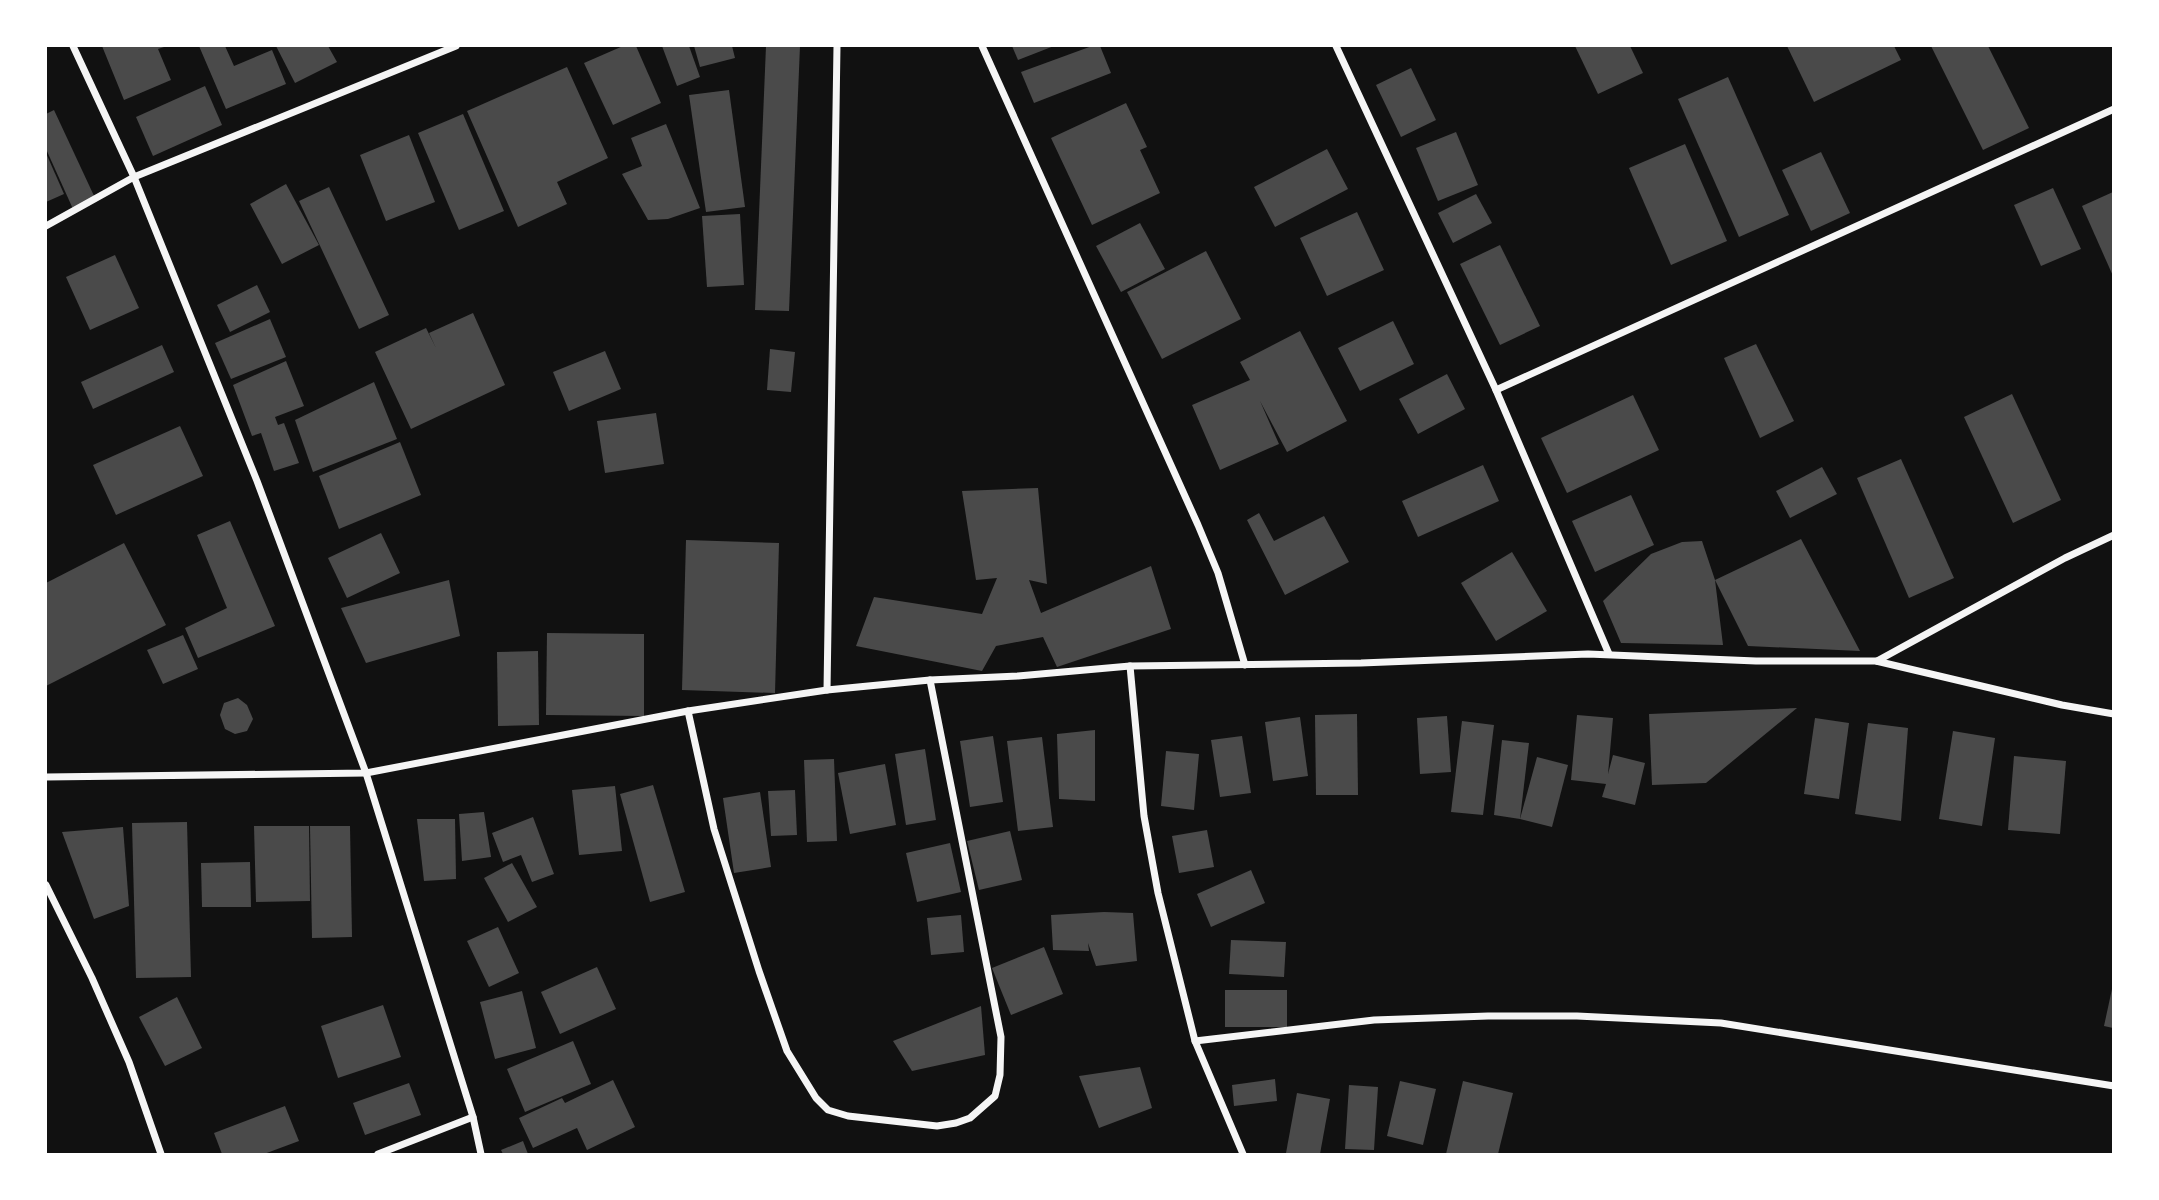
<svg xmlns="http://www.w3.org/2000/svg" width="2159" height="1200" font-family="'Public Sans',sans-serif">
<rect width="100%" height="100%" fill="#111"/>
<g fill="#4a4a4a">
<path d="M102 46H167L158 49 171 80 124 100Z"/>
<path d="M199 46H225L234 66 272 50 286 84 226 109Z"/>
<path d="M276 46H328L337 62 295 83Z"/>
<path d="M623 46H636L661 103 613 125 584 63Z"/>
<path d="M662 46H689L700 77 677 86Z"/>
<path d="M694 46H732L735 58 700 67Z"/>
<path d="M766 46H800L789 311 755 310Z"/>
<path d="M1012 46H1054L1018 60Z"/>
<path d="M1092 46H1100L1111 73 1034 103 1021 72Z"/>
<path d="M1575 46H1630L1643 73 1598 94Z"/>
<path d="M1787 46H1894L1901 60 1814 102Z"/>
<path d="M1931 46H1988L2029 128 1983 150Z"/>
<path d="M567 67 608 158 557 182 567 204 518 227 467 111Z"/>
<path d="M1411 68 1436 120 1401 137 1376 85Z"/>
<path d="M1728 77 1789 215 1739 237 1678 99Z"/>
<path d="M205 86 222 125 153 156 136 117Z"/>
<path d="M729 90 745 207 706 212 689 95Z"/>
<path d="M1126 103 1147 147 1140 150 1160 193 1092 225 1051 138Z"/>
<path d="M54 110 95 198 73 209 46 149V114Z"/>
<path d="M463 114 504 211 459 230 418 133Z"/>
<path d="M666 124 700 208 668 219 648 220 622 174 642 166 631 138Z"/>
<path d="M1456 132 1478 185 1438 201 1416 148Z"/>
<path d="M409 135 435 202 386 221 360 155Z"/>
<path d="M1685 144 1727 241 1671 265 1629 168Z"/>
<path d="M1327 149 1348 189 1275 227 1254 187Z"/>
<path d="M1821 152 1850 213 1811 231 1782 170Z"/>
<path d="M46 153 64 194 46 202Z"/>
<path d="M286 184 319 245 282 264 250 204Z"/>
<path d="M329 187 389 315 359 329 299 201Z"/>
<path d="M2053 188 2081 249 2041 266 2014 205Z"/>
<path d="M2113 192V276L2082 206Z"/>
<path d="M1476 194 1492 223 1453 243 1438 213Z"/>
<path d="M1357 212 1384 270 1327 296 1300 238Z"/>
<path d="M740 214 744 285 707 287 702 216Z"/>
<path d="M1140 223 1165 269 1121 292 1096 246Z"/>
<path d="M1500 245 1540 326 1500 345 1460 264Z"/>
<path d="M1206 251 1241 319 1162 359 1127 292Z"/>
<path d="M115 255 139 308 90 330 66 277Z"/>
<path d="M257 285 270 312 230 332 217 305Z"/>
<path d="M473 313 505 385 411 429 375 352 426 328 436 348 429 333Z"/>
<path d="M270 319 286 357 231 379 215 343Z"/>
<path d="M1393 321 1414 364 1360 391 1338 348Z"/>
<path d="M1300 331 1347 421 1287 452 1260 401 1279 444 1220 470 1192 405 1250 380 1240 362Z"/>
<path d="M1756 344 1794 421 1760 438 1724 358Z"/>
<path d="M162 345 174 372 93 409 81 382Z"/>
<path d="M770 349 795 352 791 392 767 390Z"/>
<path d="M605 351 621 389 569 411 553 372Z"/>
<path d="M286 361 304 406 275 417 278 425 284 423 299 463 274 471 261 433 252 436 233 385Z"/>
<path d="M1447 374 1465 409 1418 434 1399 399Z"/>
<path d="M374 382 397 439 313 472 295 420Z"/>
<path d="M2012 394 2061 500 2013 523 1964 417Z"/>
<path d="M1633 395 1659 450 1567 493 1541 438Z"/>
<path d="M656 413 664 464 605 473 597 421Z"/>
<path d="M180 426 203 476 116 515 93 465Z"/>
<path d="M400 442 421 495 339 529 319 476Z"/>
<path d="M1901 459 1954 578 1909 598 1857 478Z"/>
<path d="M1483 465 1499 501 1418 537 1402 501Z"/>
<path d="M1822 467 1837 494 1790 518 1776 491Z"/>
<path d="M1038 488 1047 584 1029 580 1041 613 1151 566 1171 629 1057 667 1043 637 996 646 982 671 856 646 874 597 982 614 997 578 976 580 962 491Z"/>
<path d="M1631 495 1654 545 1595 572 1572 521Z"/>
<path d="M1259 513 1274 541 1324 516 1349 562 1285 595 1247 520Z"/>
<path d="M230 521 275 626 198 658 185 628 227 608 197 535Z"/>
<path d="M381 533 400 573 347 598 328 558Z"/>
<path d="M1801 539 1860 651 1748 646 1715 580 1723 645 1621 643 1603 601 1651 554 1682 542 1702 541 1715 580Z"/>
<path d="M686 540 779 543 775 693 682 690Z"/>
<path d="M124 543 166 625 46 686V583Z"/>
<path d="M1512 552 1547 611 1496 641 1461 583Z"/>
<path d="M449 580 460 636 366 663 341 608Z"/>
<path d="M547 633 644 634V716L546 715Z"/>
<path d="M183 635 198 669 163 684 147 650Z"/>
<path d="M538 651 539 725 498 726 497 652Z"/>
<path d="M238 698 247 705 253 719 247 731 235 734 225 729 220 715 224 703Z"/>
<path d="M1797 708 1706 783 1652 785 1649 714Z"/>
<path d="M1357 714 1358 795H1316L1315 715Z"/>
<path d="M1577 715 1613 718 1608 774 1613 755 1645 763 1635 805 1602 797 1606 784 1571 780Z"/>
<path d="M1447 716 1451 772 1420 774 1417 718Z"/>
<path d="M1300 717 1308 776 1273 781 1265 722Z"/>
<path d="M1815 718 1849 723 1839 799 1804 794Z"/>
<path d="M1462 721 1494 725 1483 815 1451 812Z"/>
<path d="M1868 723 1908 728 1901 821 1855 814Z"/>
<path d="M1095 730V801L1059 799 1057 734Z"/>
<path d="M1953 731 1995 738 1982 826 1939 819Z"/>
<path d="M993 736 1003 802 970 807 960 741Z"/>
<path d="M1242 736 1251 793 1220 797 1211 740Z"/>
<path d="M1042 737 1053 827 1018 831 1007 741Z"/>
<path d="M1502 740 1529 743 1520 819 1494 815Z"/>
<path d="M925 749 936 820 906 825 895 754Z"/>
<path d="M1166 751 1199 754 1194 810 1161 806Z"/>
<path d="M2014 756 2066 761 2060 834 2008 830Z"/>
<path d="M1537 757 1568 765 1552 827 1520 819Z"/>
<path d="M834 759 837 841 807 842 804 760Z"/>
<path d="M885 764 896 825 850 834 838 773Z"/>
<path d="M653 785 685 892 650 902 620 794Z"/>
<path d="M615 786 622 851 579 855 572 790Z"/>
<path d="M795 790 797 835 771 836 768 791Z"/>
<path d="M760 792 771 867 734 873 723 798Z"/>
<path d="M484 812 491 857 462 861 459 814Z"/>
<path d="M533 817 554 874 532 882 521 855 503 862 492 833Z"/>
<path d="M417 819H455L456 879 424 881Z"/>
<path d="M187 822 191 977 136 978 132 823Z"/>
<path d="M254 826H309L310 901 256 902Z"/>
<path d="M310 826H350L352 937 312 938Z"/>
<path d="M123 827 129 906 94 919 62 832Z"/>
<path d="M1207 830 1214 867 1179 873 1172 836Z"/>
<path d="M1010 831 1022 880 979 890 967 841Z"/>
<path d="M950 843 961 892 917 902 906 853Z"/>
<path d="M250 862 251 907H202L201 863Z"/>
<path d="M512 863 537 907 508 922 484 878Z"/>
<path d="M1251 870 1265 903 1211 927 1197 894Z"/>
<path d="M1104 912 1133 913 1137 961 1096 966 1088 943 1089 951 1053 950 1051 915Z"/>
<path d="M961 915 964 952 931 955 927 918Z"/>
<path d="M498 927 519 973 489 987 467 941Z"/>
<path d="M1231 940 1286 942 1284 977 1229 974Z"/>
<path d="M1044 947 1063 994 1011 1015 992 968Z"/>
<path d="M597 967 616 1009 560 1034 541 992Z"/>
<path d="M2112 989H2113V1028L2104 1026Z"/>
<rect x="1225" y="990" width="62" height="37"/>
<path d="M522 991 536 1048 495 1059 480 1002Z"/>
<path d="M177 997 202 1048 165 1066 139 1017Z"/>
<path d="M383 1005 401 1057 338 1078 321 1026Z"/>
<path d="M981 1006 985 1055 912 1071 893 1041Z"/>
<path d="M573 1041 591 1084 525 1112 507 1069Z"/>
<path d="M1140 1067 1152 1108 1099 1128 1079 1076Z"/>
<path d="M1275 1079 1277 1101 1234 1106 1232 1085Z"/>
<path d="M613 1080 635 1127 587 1150 577 1128 533 1148 519 1118 562 1098 565 1103Z"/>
<path d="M1400 1081 1436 1089 1423 1145 1387 1136Z"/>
<path d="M1463 1081 1513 1093 1498 1154H1446Z"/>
<path d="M409 1083 421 1115 365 1135 353 1103Z"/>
<path d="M1349 1085 1378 1087 1374 1150 1345 1149Z"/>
<path d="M1297 1093 1330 1099 1320 1154 1286 1153Z"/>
<path d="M285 1106 299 1141 264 1154H222L214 1133Z"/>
<path d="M523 1141 528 1154H503L501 1150Z"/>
</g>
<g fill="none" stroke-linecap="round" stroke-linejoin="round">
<g stroke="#f5f5f5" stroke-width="7">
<path d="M73 46 134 177 257 481 366 773 473 1117 481 1154"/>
<path d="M982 46 1198 525 1218 573 1245 665"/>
<path d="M1336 46 1496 390 1609 654"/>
<path d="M46 226 134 177 456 46"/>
<path d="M1496 390 2114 109"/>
<path d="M1877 661 2065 558 2114 535"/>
<path d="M1130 666 1144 816 1158 893 1195 1041 1243 1154"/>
<path d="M827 690 837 46"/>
<path d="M688 711 714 829 759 971 787 1051 816 1098 828 1110 848 1116 937 1126 956 1123 970 1118 995 1096 1000 1075 1001 1037 930 680"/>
<path d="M46 777 366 773 688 711 827 690 930 680 1018 676 1130 666 1361 663 1588 654 1756 661H1876L2062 705 2114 714"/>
<path d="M46 885 92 978 129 1062 161 1154"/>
<path d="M1195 1041 1374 1020 1488 1016H1577L1721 1023 2114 1086"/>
<path d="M378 1154 473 1117"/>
</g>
</g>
<rect width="2159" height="1200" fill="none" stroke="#ffffff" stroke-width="94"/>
</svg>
